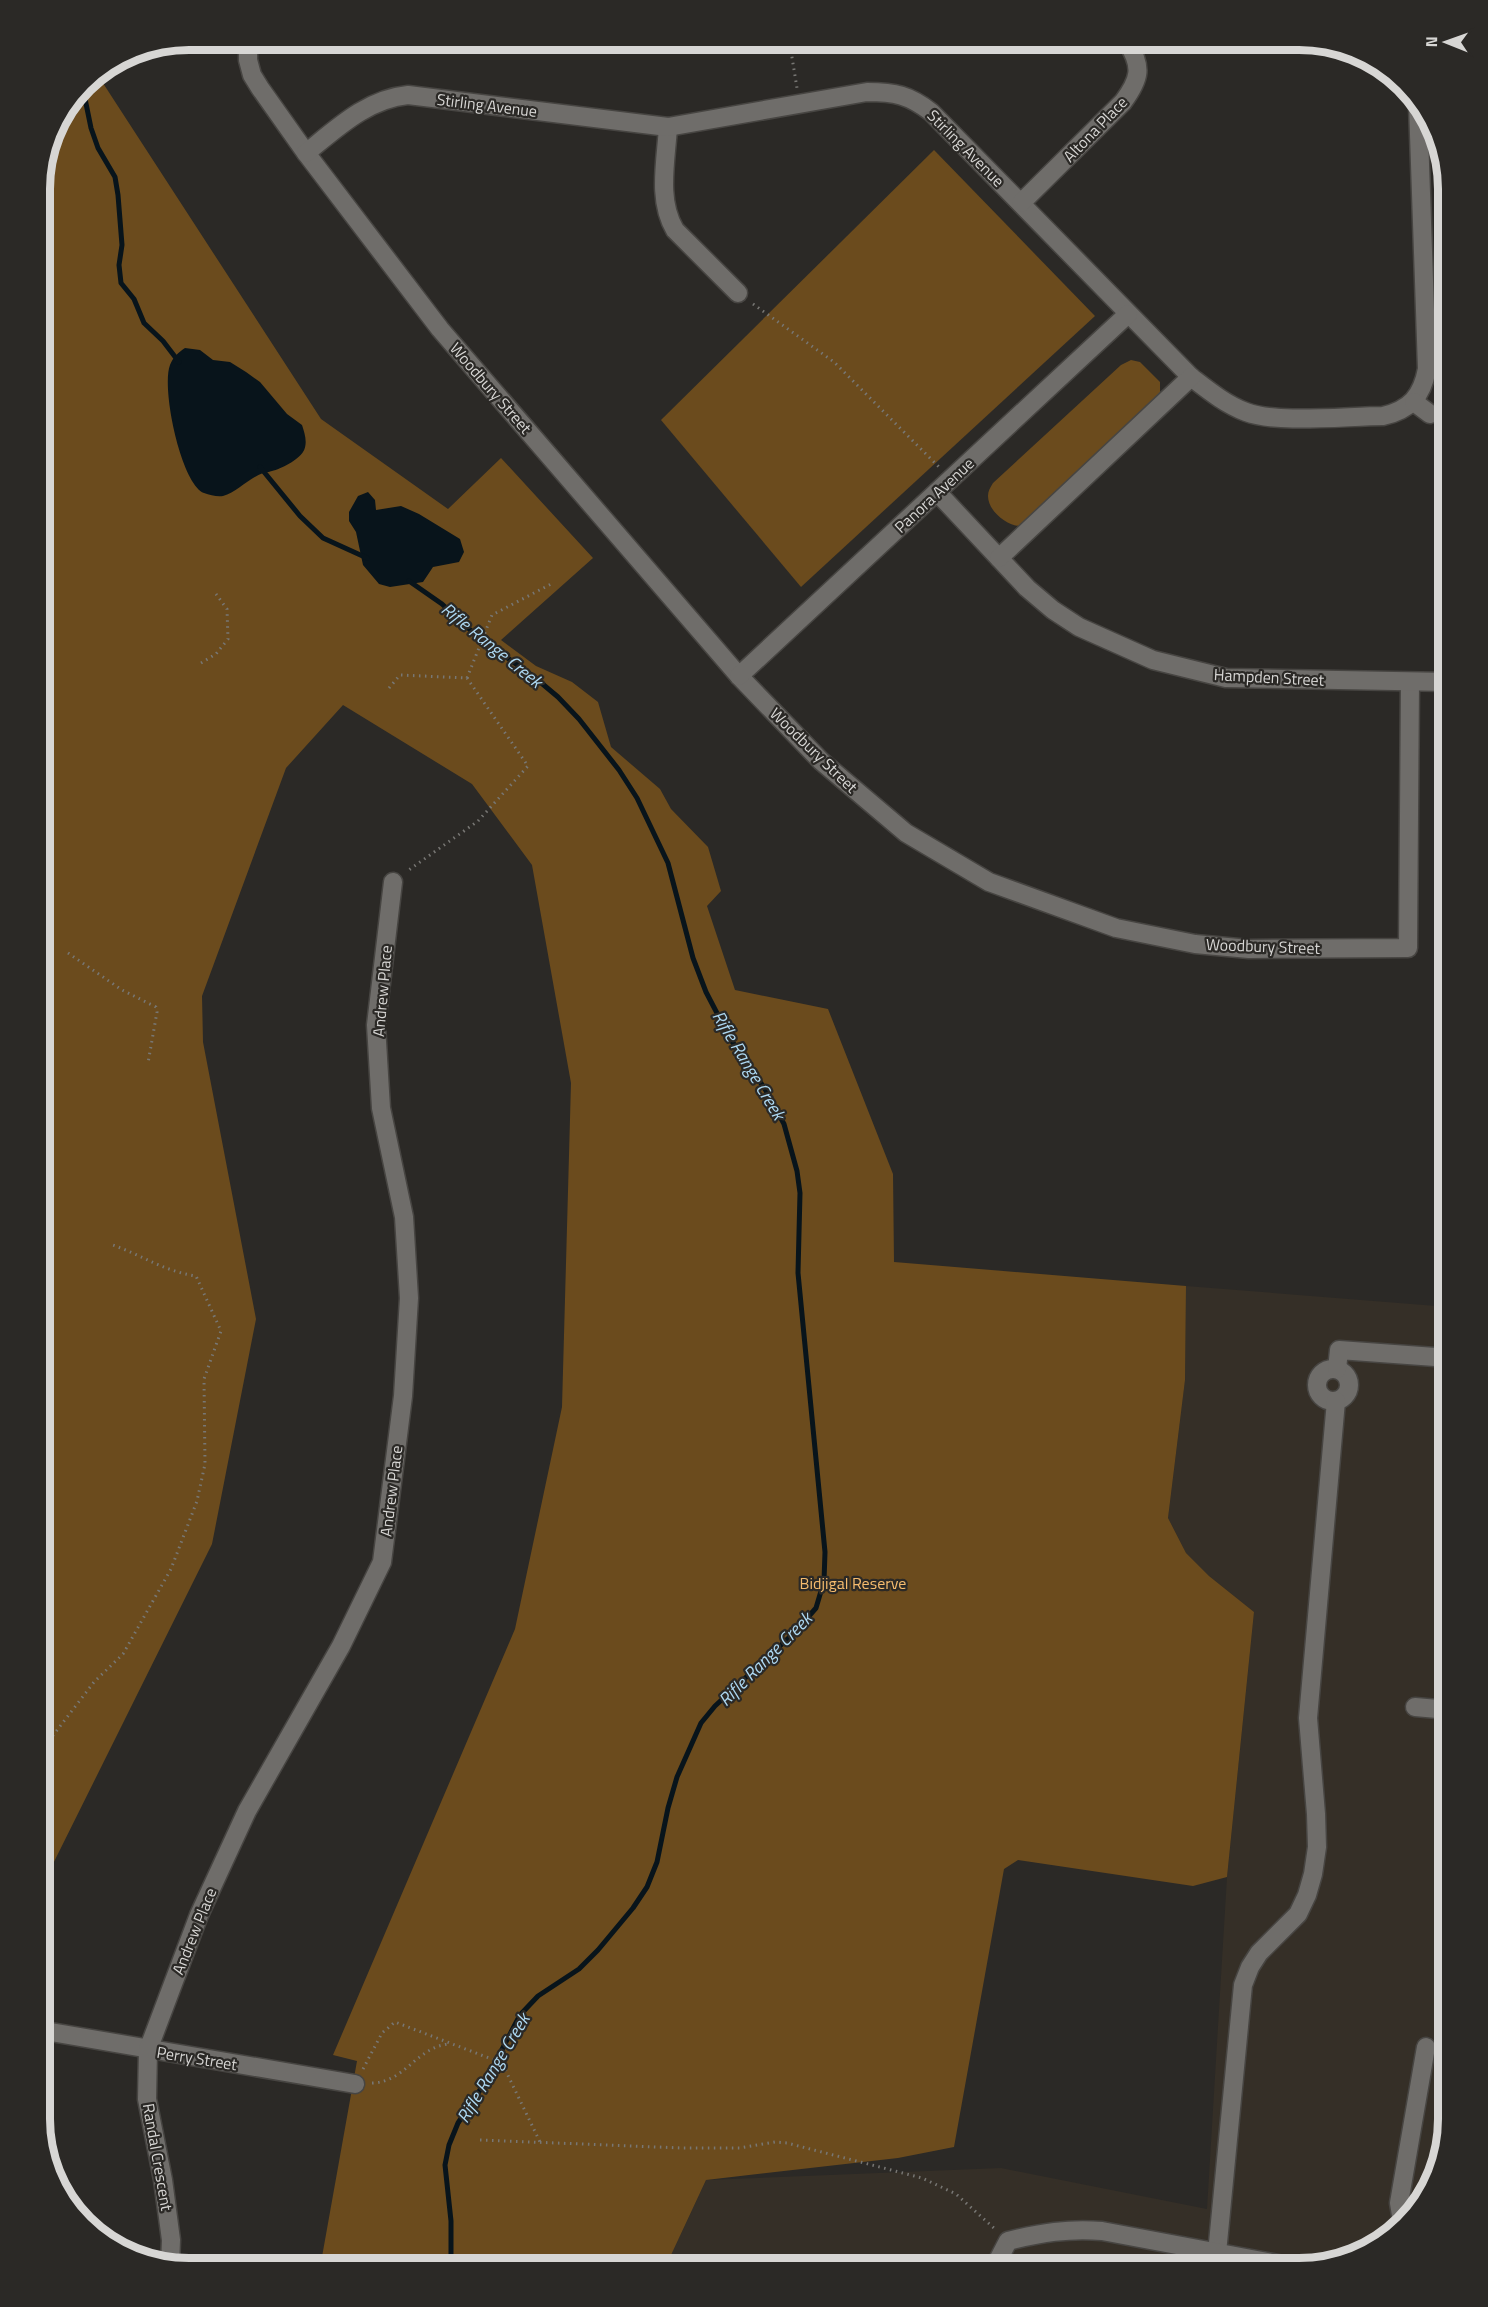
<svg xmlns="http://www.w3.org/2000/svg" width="1488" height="2307" font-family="'Titillium Web',sans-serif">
<rect width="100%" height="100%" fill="#2b2926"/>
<path fill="#352f27" d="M1186 1286 1449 1307V2119L1424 2201 1366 2252 1300 2268H665L706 2180 1001 2168 1207 2209 1227 1877 1254 1612 1209 1576 1186 1553 1168 1518 1185 1380Z"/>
<g fill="#6b4b1d">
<path d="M100 71 99 77 321 419 448 509 501 458 593 558 501 640 536 666 572 682 598 702 611 747 660 789 671 809 708 847 721 891 707 906 735 990 828 1009 893 1174 894 1262 1186 1286 1185 1380 1168 1518 1186 1553 1209 1576 1254 1612 1227 1877 1193 1886 1018 1860 1004 1869 954 2147 898 2158 706 2180 665 2268H320L357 2061 333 2055 515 1629 562 1407 571 1083 532 865 472 784 343 705 286 768 202 996 203 1042 256 1319 212 1544 39 1892V179L51 131 83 83Z"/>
<path d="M934 150 1095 316 801 587 661 420Z"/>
<path d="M1131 360 1140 362 1160 382V392L1157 402 1020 526C1007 526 988 511 988 496 988 491 990 488 993 483L1121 365Z"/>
</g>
<g fill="#08141b">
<path d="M185 348 200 350 213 360 230 362 246 372 260 382 287 414 302 425C305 434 308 444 303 452 298 460 281 469 272 471 266 473 268 471 263 473 249 478 237 492 223 496 217 497 210 495 204 493 181 484 161 388 170 365 173 357 179 352 185 348Z"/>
<path d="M368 492 375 500 376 510 401 506 419 514 460 539 464 552 459 562 433 567 423 582 390 587 379 584 363 565 356 532 349 521V512L358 496Z"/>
</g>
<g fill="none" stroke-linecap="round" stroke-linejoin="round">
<g stroke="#08141b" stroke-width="5">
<path d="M82 84 91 128 98 148 115 177 118 195 122 245 119 265 121 283 134 299 144 323 163 341 179 362"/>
<path d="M260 467 300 516 323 538 367 558"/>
<path d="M409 581 442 604 479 638 533 676 558 697 579 719 619 770 637 798 668 863 693 958 706 992 731 1040 765 1089 784 1124 797 1171 800 1193 798 1273 825 1552 824 1581 816 1608 795 1632 715 1706 701 1723 677 1777 668 1808 657 1862 647 1887 633 1908 598 1950 579 1969 538 1996 520 2015 484 2084 458 2123 449 2145 445 2165 451 2221V2268"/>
</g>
<g stroke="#474542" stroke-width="21">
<g id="minor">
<path d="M248 39V60L252 75 260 88 306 153 440 329 739 676 821 761 906 833 989 882 1116 928 1195 944 1249 949 1408 948 1410 682"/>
<path d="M668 127C666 161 657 200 675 230L738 293"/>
<path d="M306 153C337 128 367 99 408 95L668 127 867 92C895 92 909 95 931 112L1191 377C1208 390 1225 404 1246 412 1277 424 1347 416 1383 416 1410 410 1422 396 1427 369L1418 105"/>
<path d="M1021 203 1123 102C1140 79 1143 67 1127 42"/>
<path d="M1414 402 1430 414"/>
<path d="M937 492 1027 588 1053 610 1079 627 1153 660 1226 678 1449 682"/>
<path d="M999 558 1191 377"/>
<path d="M739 676 1128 314"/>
<circle cx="1333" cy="1385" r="16"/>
<path d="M1337 1369 1339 1350 1449 1358"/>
<path d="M1415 1707 1449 1710"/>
<path d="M39 2030 355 2084"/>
<path d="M1402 2221 1399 2203 1426 2047"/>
<path d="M1217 2253 1243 1985 1250 1967 1259 1953 1298 1914 1307 1895 1313 1874 1317 1847 1316 1814 1308 1718 1336 1401"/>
<path d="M170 2265 171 2240 163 2180 147 2099 148 2050 199 1915 247 1811 341 1646 382 1562 403 1396 409 1298 404 1217 381 1108 376 1025 393 882"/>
<path d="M994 2268 1008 2241C1040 2233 1069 2228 1102 2231L1299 2268"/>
</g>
</g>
<g stroke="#787774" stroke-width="3" stroke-dasharray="1.5 4.5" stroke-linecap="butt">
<path d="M789 39 797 88"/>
<path d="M753 304 834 362 939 467"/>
<path d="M201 663 216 654 228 639 227 609 216 594"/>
<path d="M467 678 492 615 553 583"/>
<path d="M389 688 400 675 467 678 528 766 478 821 406 872"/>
<path d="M68 953 122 990 156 1007 157 1012 148 1063"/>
<path d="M39 1769 51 1738 94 1682 123 1654 171 1569 197 1501 205 1464 204 1379 221 1331 196 1276C163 1271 142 1255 110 1244"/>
<path d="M363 2069 382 2033 395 2022 502 2063 540 2142"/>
<path d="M372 2083C405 2082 416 2048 448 2044"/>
<path d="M480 2140 682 2148H740L775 2142 787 2143 922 2178 956 2194 996 2230"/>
</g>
<use href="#minor" stroke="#6f6d6a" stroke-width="18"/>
</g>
<g text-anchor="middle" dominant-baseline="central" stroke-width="4.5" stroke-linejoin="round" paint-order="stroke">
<g font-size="16" fill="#d7d6d4" stroke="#2b2926">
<text transform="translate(487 105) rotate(7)">Stirling Avenue</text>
<text transform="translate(1095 129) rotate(-46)">Altona Place</text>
<text transform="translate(966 148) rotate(45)">Stirling Avenue</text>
<text transform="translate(491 388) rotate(49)">Woodbury Street</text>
<text transform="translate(934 495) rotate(-43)">Panora Avenue</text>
<text transform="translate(1269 677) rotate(3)">Hampden Street</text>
<text transform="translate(814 750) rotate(44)">Woodbury Street</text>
<text transform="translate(1263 946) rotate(2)">Woodbury Street</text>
<text transform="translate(382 991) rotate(-85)">Andrew Place</text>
<text transform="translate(391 1491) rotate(-83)">Andrew Place</text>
<text transform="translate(194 1931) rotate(-68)">Andrew Place</text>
<text transform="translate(197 2058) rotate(9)">Perry Street</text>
<text transform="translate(158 2157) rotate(80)">Randal Crescent</text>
</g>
<g font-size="16" fill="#f6bc6e" stroke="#2b2926">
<text x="853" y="1583">Bidjigal Reserve</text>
</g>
<g font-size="18" font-style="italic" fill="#add8f2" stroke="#2b2926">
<text transform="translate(492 645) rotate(39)">Rifle Range Creek</text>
<text transform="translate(749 1065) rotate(59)">Rifle Range Creek</text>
<text transform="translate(765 1659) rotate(-45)">Rifle Range Creek</text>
<text transform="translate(493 2068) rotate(-59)">Rifle Range Creek</text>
</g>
</g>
<path d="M0 0H1488V2307H0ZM189 50H1299A139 139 0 0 1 1438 189V2119A139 139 0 0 1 1299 2258H189A139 139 0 0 1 50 2119V189A139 139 0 0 1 189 50Z" fill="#2b2926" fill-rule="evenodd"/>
<path fill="none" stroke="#d7d6d4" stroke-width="8" d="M189 50H1299A139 139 0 0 1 1438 189V2119A139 139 0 0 1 1299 2258H189A139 139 0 0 1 50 2119V189A139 139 0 0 1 189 50Z"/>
<g transform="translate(1446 42) rotate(271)" stroke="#2b2926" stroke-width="4.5" paint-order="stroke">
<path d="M0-4.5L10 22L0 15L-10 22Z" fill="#d7d6d4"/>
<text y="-9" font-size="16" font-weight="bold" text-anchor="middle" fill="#d7d6d4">N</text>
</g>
</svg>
